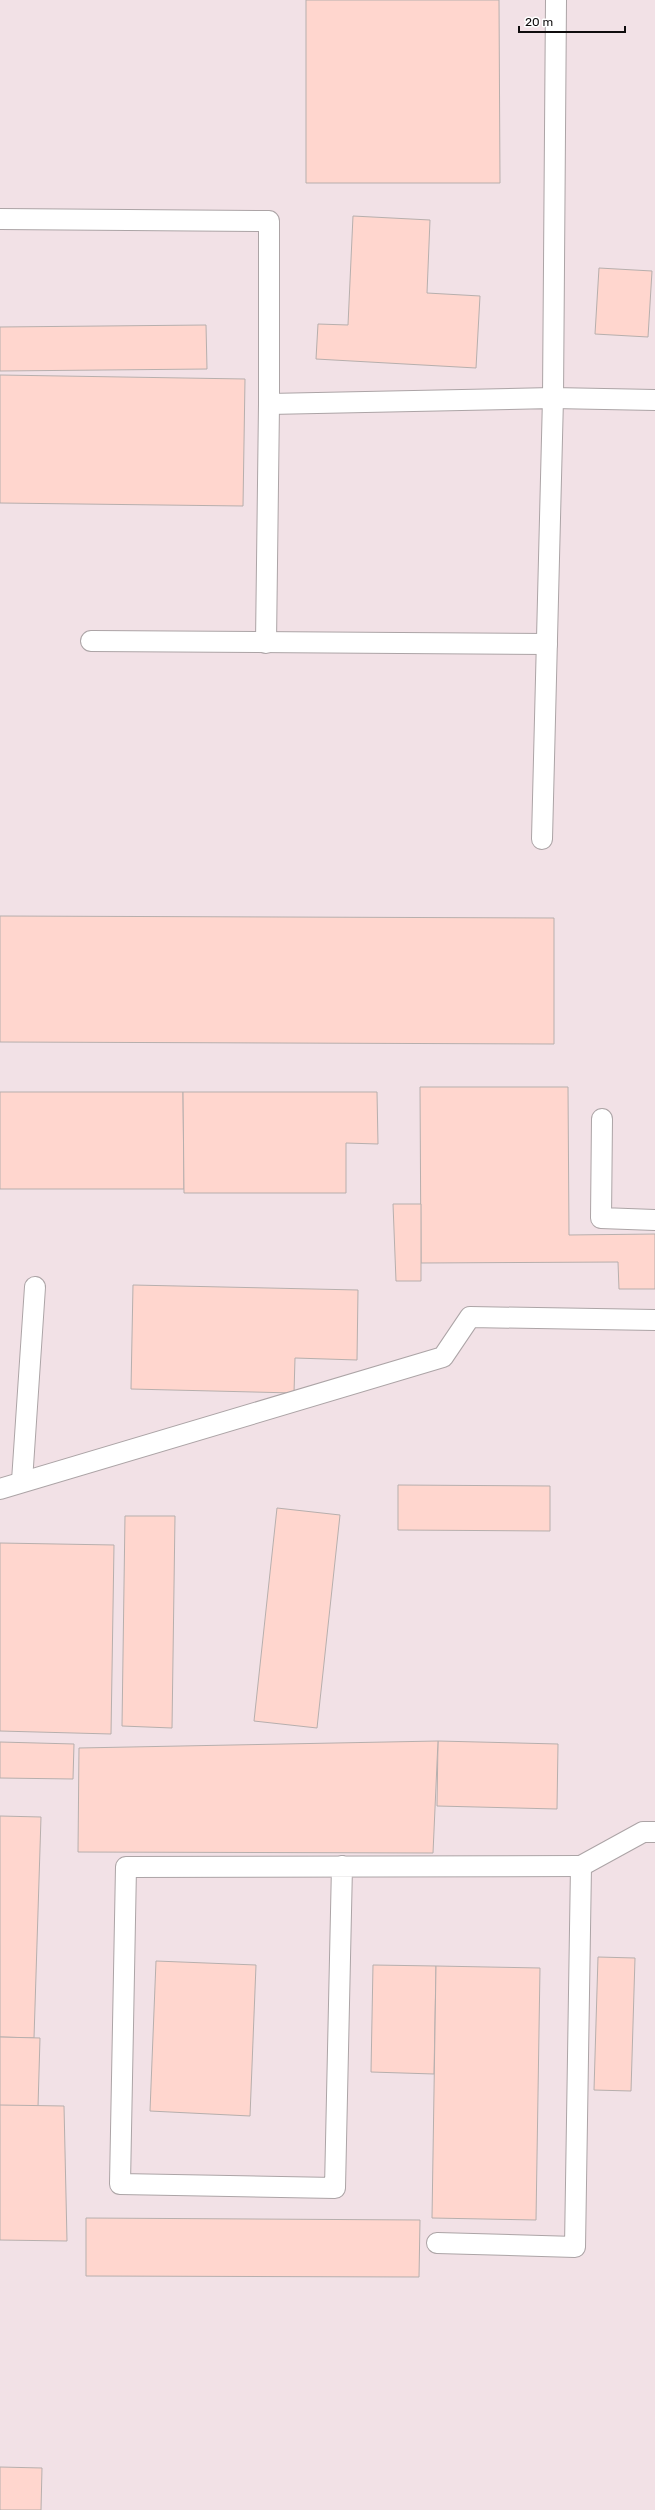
<svg xmlns="http://www.w3.org/2000/svg" width="655" height="2510" font-family="Rubik,sans-serif">
<rect width="100%" height="100%" fill="#fcf3f5"/>
<rect fill="#f2e1e6" x="0" y="0" width="655" height="2510"/>
<g fill="#ffd6ce" stroke="#b7afad">
<path d="M306 0H499L500 183H306Z"/>
<path d="M353 216 430 220 427 293 480 296 476 368 316 359 318 324 348 325Z"/>
<path d="M599 268 652 271 648 337 595 334Z"/>
<path d="M206 325 207 369 0 371V327Z"/>
<path d="M0 375 245 379 243 506 0 503Z"/>
<path d="M0 916 554 918V1044L0 1042Z"/>
<path d="M420 1087H568L569 1235 655 1234V1289H619L618 1262 421 1263Z"/>
<path d="M0 1092H183L184 1189H0Z"/>
<path d="M183 1092H377L378 1144 346 1143V1193H184Z"/>
<path d="M393 1204H421V1281H396Z"/>
<path d="M133 1285 358 1290 357 1360 295 1358 294 1393 131 1389Z"/>
<path d="M398 1485 550 1486V1531L398 1530Z"/>
<path d="M277 1508 340 1515 317 1728 254 1721Z"/>
<path d="M125 1516H175L172 1728 122 1726Z"/>
<path d="M0 1543 114 1545 111 1734 0 1731Z"/>
<path d="M438 1741 558 1744 557 1809 437 1806Z"/>
<path d="M438 1741 433 1853 78 1852 79 1748Z"/>
<path d="M0 1742 74 1744 73 1779 0 1778Z"/>
<path d="M0 1816 41 1817 34 2038 0 2037Z"/>
<path d="M598 1957 635 1958 631 2091 594 2090Z"/>
<path d="M156 1961 256 1965 250 2116 150 2111Z"/>
<path d="M373 1965 436 1966 434 2074 371 2072Z"/>
<path d="M436 1966 540 1968 536 2220 432 2218Z"/>
<path d="M0 2037 40 2038 38 2107 0 2106Z"/>
<path d="M0 2105 64 2106 67 2241 0 2240Z"/>
<path d="M86 2218 420 2220 419 2277 86 2276Z"/>
<path d="M0 2467 42 2468 41 2510H0Z"/>
</g>
<g fill="none" stroke-linecap="round" stroke-linejoin="round">
<g stroke="#aca4a6" stroke-width="22">
<g id="service">
<path d="M556 0 553 398 655 400"/>
<path d="M0 219 269 221V404L553 398 542 839"/>
<path d="M91 641 547 644"/>
<path d="M266 643 269 404"/>
<path d="M602 1119 601 1218 655 1220"/>
<path d="M22 1481 35 1287"/>
<path d="M0 1489 443 1357 470 1317 655 1320"/>
<path d="M342 1866 335 2188 120 2184 126 1867 581 1866"/>
<path d="M437 2243 575 2247 581 1866 643 1832H655"/>
</g>
</g>
<use href="#service" stroke="#fff" stroke-width="20"/>
</g>
<path d="M519 26v6h106v-6" fill="none" stroke="#0f0c0d" stroke-width="2"/>
<text x="525" y="26" font-size="12" fill="#0f0c0d" stroke="#ffffff" stroke-width="3" paint-order="stroke">20 m</text>
</svg>
